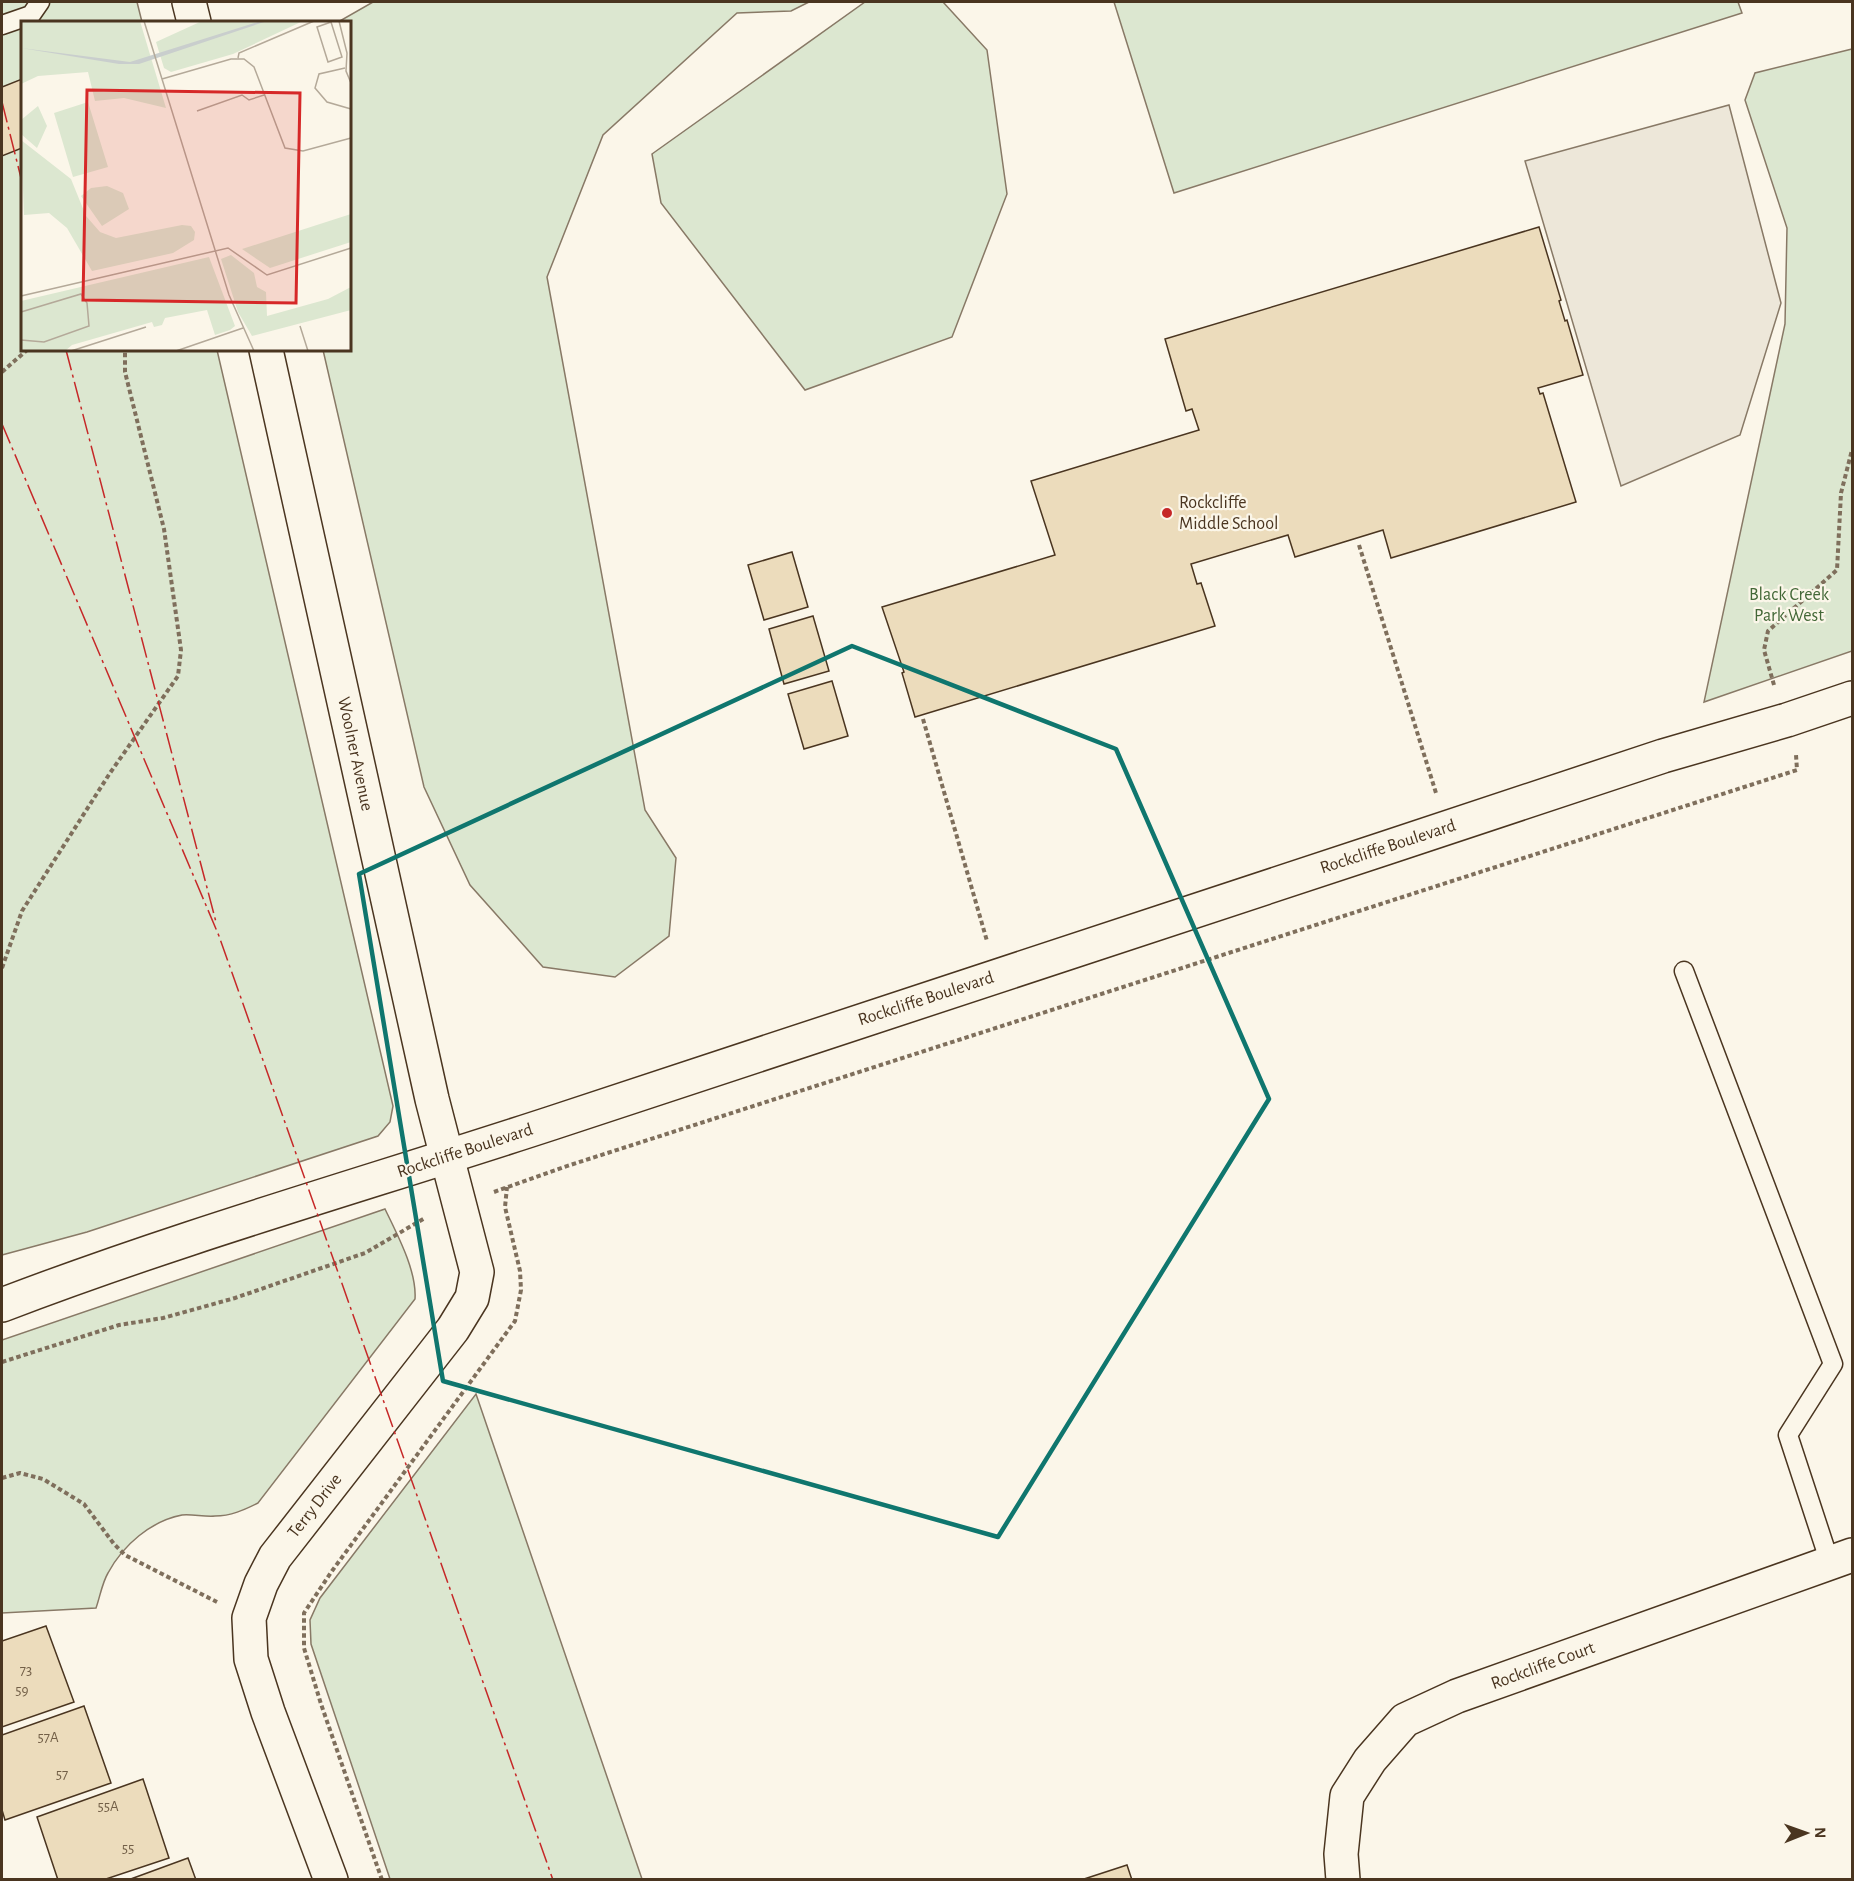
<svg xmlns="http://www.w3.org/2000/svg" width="1854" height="1881" font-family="'Alegreya Sans',sans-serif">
<rect width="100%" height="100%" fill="#fbf6e9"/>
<g fill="#dce7d0" stroke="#887966" stroke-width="1.5">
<path d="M2 2H137L142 22H22V350H217L393 1106 390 1122 378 1136 87 1232 2 1255Z"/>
<path d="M373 2H809L791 11 737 13 603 135 547 277 645 810 676 858 669 936 615 977 543 967 470 885 424 787 323 350H350V22H338Z"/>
<path d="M865 2H943L987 50 1007 194 952 337 805 390 661 203 652 154Z"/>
<path d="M1114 2H1738L1742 13 1174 193Z"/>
<path d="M1852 49V651L1704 702 1785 324 1787 228 1745 100 1755 73Z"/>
<path d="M385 1209C397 1234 417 1271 415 1299L258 1503C244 1510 231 1516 215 1516 204 1517 193 1514 182 1515 151 1521 123 1545 108 1573 102 1583 100 1597 96 1608L2 1613V1340Z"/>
<path d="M476 1394 642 1879H390L311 1644 310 1620 320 1598Z"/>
</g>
<path fill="#ede7d9" stroke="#887966" stroke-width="1.5" d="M1729 105 1781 303 1740 435 1621 486 1525 161Z"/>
<g fill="#ecdcbc" stroke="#4a3520" stroke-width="1.5">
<path d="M22 79V148L2 156V87Z"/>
<path d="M1539 227 1561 300 1559 301 1565 321 1567 320 1583 375 1538 388 1540 394 1543 393 1576 502 1391 558 1383 530 1295 557 1288 535 1191 564 1197 584 1201 583 1215 626 915 717 902 673 904 672 882 607 1055 555 1031 481 1199 430 1192 409 1186 411 1165 339Z"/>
<path d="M792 552 808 607 764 620 748 565Z"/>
<path d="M813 616 829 671 784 684 769 629Z"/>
<path d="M832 681 848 736 804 749 788 694Z"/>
<path d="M46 1626 74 1702 2 1727V1641Z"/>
<path d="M84 1706 111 1783 5 1820 2 1810V1735Z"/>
<path d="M143 1779 169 1858 103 1880H58L37 1817Z"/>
<path d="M188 1858 196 1880H128Z"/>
<path d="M1127 1865 1132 1880H1081Z"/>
</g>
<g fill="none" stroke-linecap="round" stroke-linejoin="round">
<g stroke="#4a3520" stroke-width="21">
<g id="lane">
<path d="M2 25 31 15 40 2"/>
<path d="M1684 971 1833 1364 1788 1435 1830 1563"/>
</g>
</g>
<g stroke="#4a3520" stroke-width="36">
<g id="street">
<path d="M331 1880 268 1712 251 1659 249 1618 261 1584 275 1557 453 1329 472 1298 477 1272 447 1157"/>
<path d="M1343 1880 1341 1854 1347 1796 1370 1760 1405 1720 1457 1696 1852 1555"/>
</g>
</g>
<g stroke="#4a3520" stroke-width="36">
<g id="secondary">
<path d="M189 2 194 22"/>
<path d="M266 350 432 1099 447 1157"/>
<path d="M2 1305C182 1236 369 1183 552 1123 923 1001 1293 879 1663 756L1787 720 1852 698"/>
</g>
</g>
<g stroke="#7f6f5c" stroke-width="4" stroke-dasharray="4.5 3" stroke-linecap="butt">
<path d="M2 372 27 350"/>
<path d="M1359 545 1436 793"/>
<path d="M1774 685 1764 650 1768 631 1837 570 1841 493 1852 450"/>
<path d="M923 719 987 941"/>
<path d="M2 968 22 911 110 773 178 676 181 650 164 529 125 372V350"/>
<path d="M494 1192 564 1167 1797 770 1796 755"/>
<path d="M2 1362 119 1325 163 1318 235 1298 365 1253 425 1218"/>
<path d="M2 1478 20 1473 43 1479 84 1504 114 1544 125 1555 217 1602"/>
<path d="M382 1880 321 1704 304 1648V1613L332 1571 515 1321 521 1290 520 1271 505 1207 507 1187"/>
</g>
<use href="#lane" stroke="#fbf6e9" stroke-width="18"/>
<use href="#street" stroke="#fbf6e9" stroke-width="33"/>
<use href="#secondary" stroke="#fbf6e9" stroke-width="33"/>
<g stroke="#c62828" stroke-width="1.5" stroke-dasharray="21 4.5 3 4.5" stroke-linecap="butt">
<path d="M2 102 22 182"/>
<path d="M66 350 216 922"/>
<path d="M2 424 219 936 553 1880"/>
</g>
</g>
<path fill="none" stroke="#0f766e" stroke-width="4.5" stroke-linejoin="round" d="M852 646 1116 749 1269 1099 998 1537 443 1381 359 874Z"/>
<circle fill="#c62828" stroke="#fbf6e9" stroke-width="2" cx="1167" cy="513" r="6"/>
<g text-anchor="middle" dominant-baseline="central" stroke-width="4.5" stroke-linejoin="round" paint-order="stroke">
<g font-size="15" fill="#725f47">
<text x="26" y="1670">73</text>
<text x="22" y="1690">59</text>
<text x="48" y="1737">57A</text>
<text x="62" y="1774">57</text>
<text x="108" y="1806">55A</text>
<text x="128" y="1848">55</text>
</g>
<g font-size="18" fill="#4a3520" stroke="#fbf6e9" text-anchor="start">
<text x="1179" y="503">Rockcliffe<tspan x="1179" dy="21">Middle School</tspan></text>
</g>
<g font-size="18" fill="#436837" stroke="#fbf6e9">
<text x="1789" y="595">Black Creek<tspan x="1789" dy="21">Park West</tspan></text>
</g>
<g font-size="18" fill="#4a3520" stroke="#fbf6e9">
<text transform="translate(355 754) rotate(78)">Woolner Avenue</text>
<text transform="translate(1388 847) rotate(-18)">Rockcliffe Boulevard</text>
<text transform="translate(926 999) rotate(-18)">Rockcliffe Boulevard</text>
<text transform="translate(465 1151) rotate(-18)">Rockcliffe Boulevard</text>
<text transform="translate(315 1506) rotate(-52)">Terry Drive</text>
<text transform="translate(1543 1666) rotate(-20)">Rockcliffe Court</text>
</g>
</g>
<g transform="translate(21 21)">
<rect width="330" height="330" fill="#fbf6e9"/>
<path d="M0 0H119L145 87 103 77 74 80 67 51 17 55 0 63ZM181 0H282L212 33 150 51 143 47 135 21ZM67 81 87 146 52 156 33 92ZM17 85 26 105 16 127 0 113V99ZM0 119 50 158 65 195 79 211 95 217 161 204 170 205 174 211 173 219 152 232 71 250 46 207 28 192 3 194ZM86 165 102 172 108 188 81 205 60 175 70 167ZM330 193V221L249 247 221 228ZM210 234 233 252 236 266 245 271 246 295 307 278 330 266V289L231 315 217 291 200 238ZM188 236 214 305 209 309 194 314 186 289 144 297 141 304 133 306 131 301 51 324 44 330H0V280Z" fill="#dce7d0"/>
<path d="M240 0H246L118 43H98L0 27 109 41Z" fill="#c9cecd"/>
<path fill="none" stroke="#b4a999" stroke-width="1.5" d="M123 0 208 274 233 330M318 0 326 32 325 50 330 62M310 1 321 36 307 41 296 6 310 1 311 0M217 37 218 32 293 0M324 47 298 53 294 67 306 81 330 88M141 58 210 38H223L233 46 264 127 282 130 330 117M176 90 221 74 228 79 243 74M0 275 207 227 246 254 330 227M0 291 60 273 66 282 68 305 23 321 0 319M279 305 287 330M50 330 125 306M155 330 222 307"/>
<path fill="#d62828" fill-opacity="0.15" stroke="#d62828" stroke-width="3" d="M66 69 279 72 275 282 62 279Z"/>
<rect width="330" height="330" fill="none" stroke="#4a3520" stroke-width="3"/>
</g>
<rect width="1854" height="1881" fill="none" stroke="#4a3520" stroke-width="6"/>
<g transform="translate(1806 1833) rotate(89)" stroke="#fbf6e9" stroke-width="4.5" paint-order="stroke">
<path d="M0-4.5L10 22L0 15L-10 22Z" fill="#4a3520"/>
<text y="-9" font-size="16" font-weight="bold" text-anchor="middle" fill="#4a3520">N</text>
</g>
</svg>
